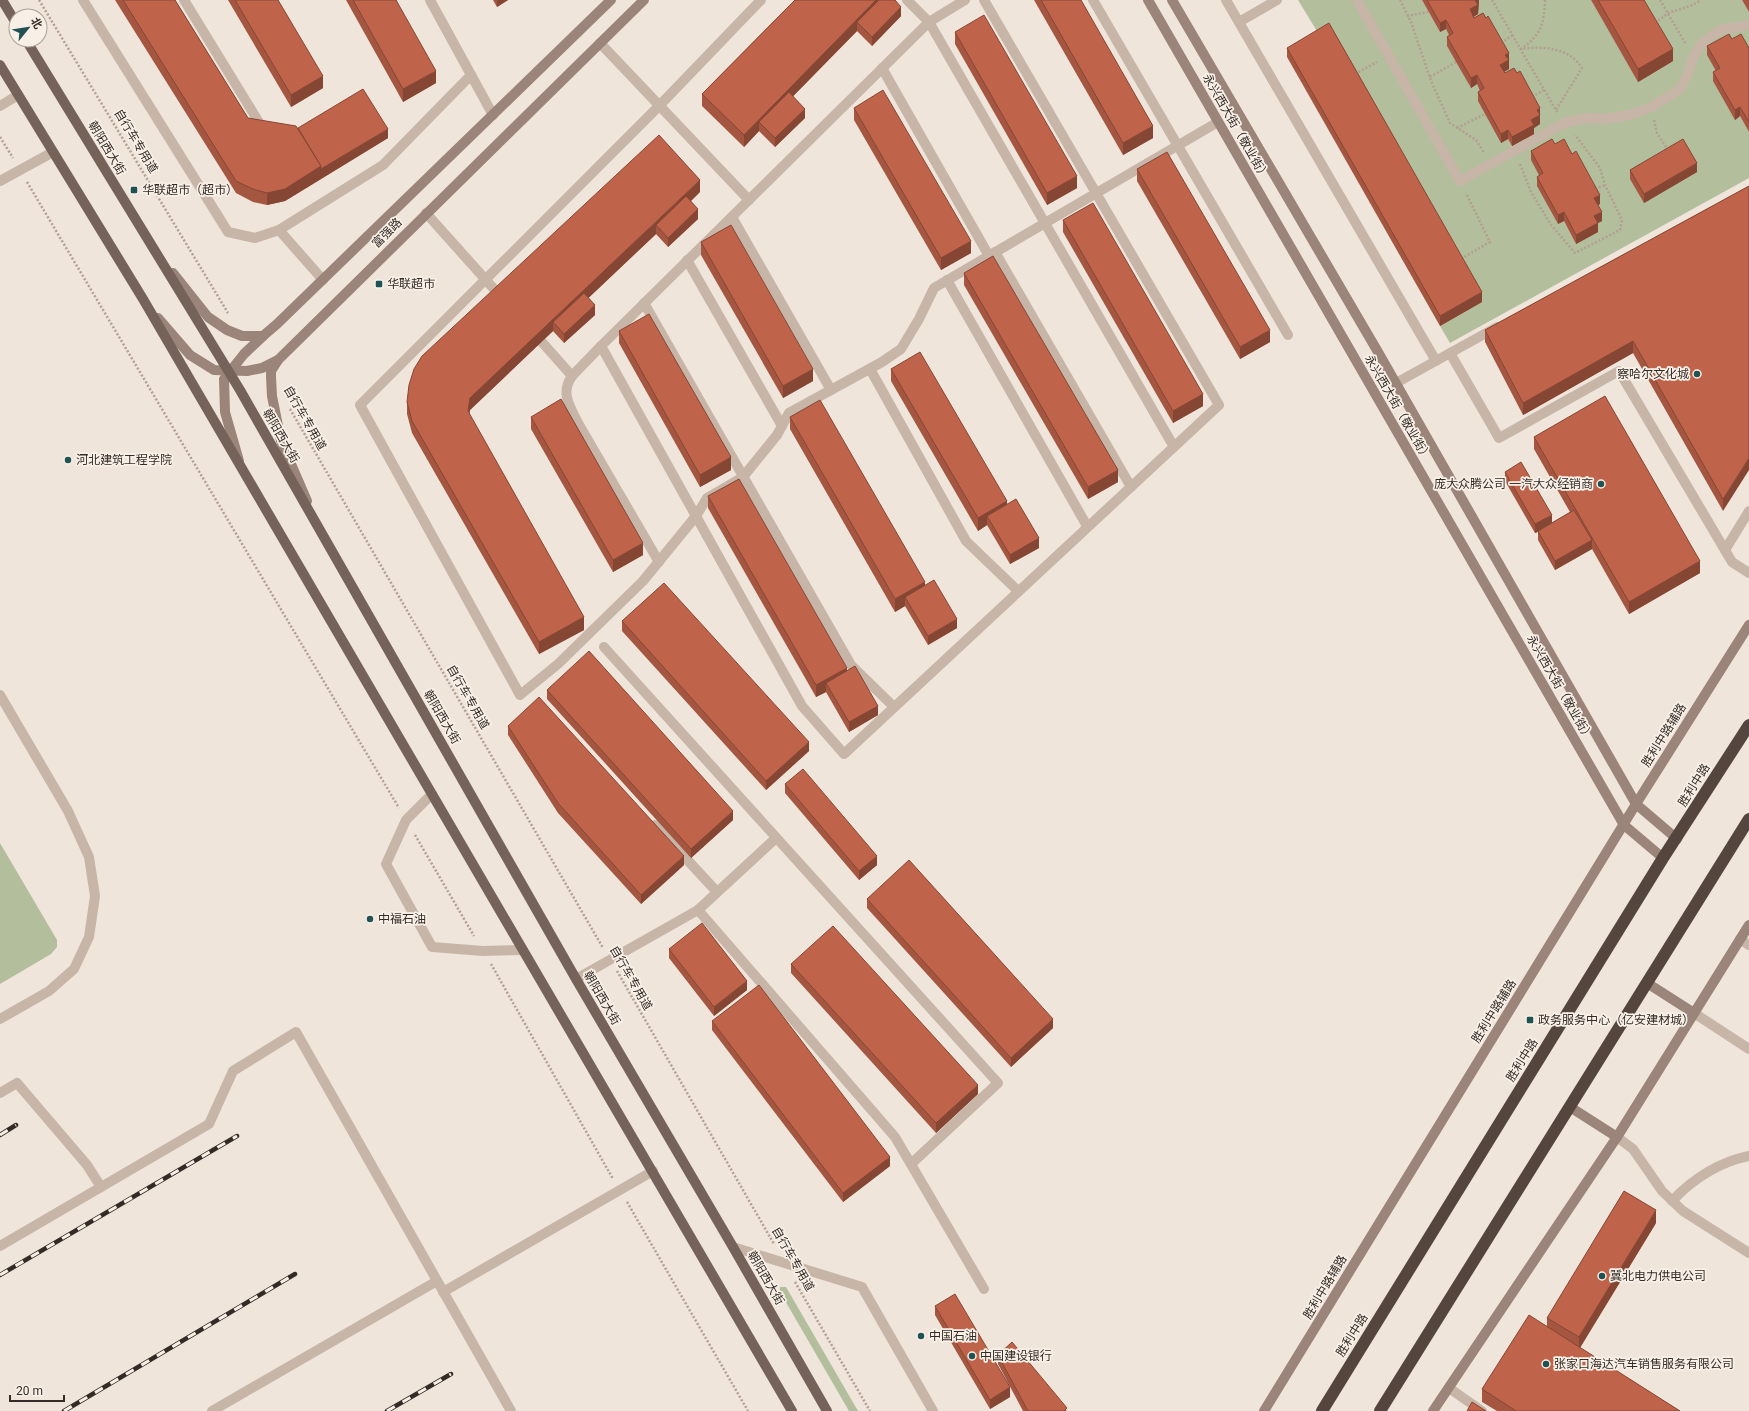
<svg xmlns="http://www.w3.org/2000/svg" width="1749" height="1411" font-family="Roboto,'Noto Sans SC',sans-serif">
<rect width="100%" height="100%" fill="#f0e5db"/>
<g fill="#b3be9c" fill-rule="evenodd">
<path d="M1298 0H1422L1440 32 1446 29 1453 42 1470 87 1477 84 1484 98 1501 143 1508 139 1512 146 1500 74 1505 64 1509 62 1472 23 1475 0H1591L1638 81 1637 0H1742L1749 12V58L1714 82 1735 119 1740 116 1749 132V178L1450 343 1440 326 1482 302ZM1543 182 1600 204 1594 207 1576 244 1564 221 1558 224Z"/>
<path d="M0 843 57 940V947L51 954 0 984Z"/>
<path d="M780 1287H786L858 1411H849L780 1292Z"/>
</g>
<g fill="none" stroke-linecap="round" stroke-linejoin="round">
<g stroke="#b39f92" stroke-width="2.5" stroke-dasharray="2 2" stroke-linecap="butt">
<path d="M39 0 228 313"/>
<path d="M1400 0 1411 22 1431 81 1450 123 1476 140 1484 153"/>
<path d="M1492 0 1557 112"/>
<path d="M1545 0C1544 24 1541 35 1521 49 1542 46 1569 47 1582 68L1556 110"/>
<path d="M1660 0 1685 43"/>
<path d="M1407 16 1428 12"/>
<path d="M1655 23 1668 13 1693 5 1701 0"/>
<path d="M1501 43 1513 35"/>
<path d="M1355 74 1377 62"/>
<path d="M1430 77 1456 62"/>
<path d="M1532 97 1544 90"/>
<path d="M1654 120 1657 133 1668 150"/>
<path d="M1457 128 1485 114"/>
<path d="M0 137 13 158"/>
<path d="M1520 164 1531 192 1551 225 1575 253 1620 230 1622 220 1605 185 1600 168 1575 135"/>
<path d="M27 182 399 808"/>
<path d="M1595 189 1605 185"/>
<path d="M1461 259 1490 242 1466 193"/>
<path d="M290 409 603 948"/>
<path d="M415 835 474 936"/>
<path d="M491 964 613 1179"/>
<path d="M617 971 774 1244"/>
<path d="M627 1202 748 1411"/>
<path d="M795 1282 870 1411"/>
</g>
<g stroke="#c7b5a7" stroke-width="10">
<path d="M83 0 228 232 255 238 279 230 383 165 471 75"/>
<path d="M184 0 260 124"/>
<path d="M430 0 493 115"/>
<path d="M761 0 659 106 360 405 520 695 558 664 643 581 696 516 707 498 743 477 777 435 789 413 882 362 901 349 919 319 934 288 1218 122"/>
<path d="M907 0 929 22 1174 447"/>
<path d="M965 0 929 22 601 346 802 706 844 754 1219 405 984 0"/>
<path d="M1093 0 1288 335"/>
<path d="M1226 0 1436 361"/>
<path d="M1357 0 1460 181 1564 123 1586 118 1605 119 1634 114 1653 106 1680 89 1687 76 1693 57 1703 42 1720 30 1749 25"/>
<path d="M1239 22 1277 0"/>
<path d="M600 43 749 200"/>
<path d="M882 68 989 256"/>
<path d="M426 213 502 298"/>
<path d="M732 217 831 390"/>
<path d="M279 230 323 280"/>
<path d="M995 252 1131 487"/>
<path d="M687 260 782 426"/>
<path d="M947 280 1087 526"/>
<path d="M644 303 851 665 894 707"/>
<path d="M533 332 572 376 601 346"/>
<path d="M1450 353 1499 438 1619 371 1732 562 1749 573"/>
<path d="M870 369 966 541 1018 591"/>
<path d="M572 376C560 393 570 406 578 423L659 562"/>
<path d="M1396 383 1497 327"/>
<path d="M1725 550 1749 511"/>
<path d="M604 647 998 1083 911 1164"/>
<path d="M432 794 406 820 386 864 432 947 483 951 522 950"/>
<path d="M655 825 717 892"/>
<path d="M698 910 895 1137 984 1289"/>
<path d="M576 979 698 910 776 838"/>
<path d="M0 1093 17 1083 87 1165 101 1187"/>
<path d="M1617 1137 1633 1149 1662 1191 1683 1211 1749 1253"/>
<path d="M1672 1201C1693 1179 1720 1162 1749 1156"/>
<path d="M0 1246 209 1124 233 1071 296 1032 511 1411"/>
<path d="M733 1247 862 1287 933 1411"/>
<path d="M443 1292 653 1171"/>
<path d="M1449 1388 1482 1411"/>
<path d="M212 1411 437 1281"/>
</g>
<g stroke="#c7b5a7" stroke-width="10">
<path d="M0 106 18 95"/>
<path d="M0 181 53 152"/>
<path d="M0 695 68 811 89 857 95 896 89 937 74 969 49 991 0 1019"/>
<path d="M1740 939 1749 945"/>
<path d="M1694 1013 1749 1049"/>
</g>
<g stroke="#9b8479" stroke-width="10">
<path d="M1148 0 1624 825 1663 858"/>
<path d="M1172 0 1378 352 1636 804 1677 839"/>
<path d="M173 273 208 317 227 330 242 336H263L277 324 611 0"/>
<path d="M158 318 190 355 214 370 247 371 262 368 278 360"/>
<path d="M239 461 225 412 224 379 244 354 263 336"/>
<path d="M307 501 281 441 272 396 271 377V371L278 360 644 0"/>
<path d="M1647 983 1694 1013"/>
<path d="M1570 1107 1617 1137"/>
<path d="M1264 1411 1636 804 1749 625"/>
<path d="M1433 1411 1617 1137 1749 925"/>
</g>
<g stroke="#756259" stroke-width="10">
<path d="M2 0 16 23"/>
<path d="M26 40 240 390 576 979 733 1247 827 1411"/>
<path d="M0 65 143 299 792 1411"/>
</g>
<g stroke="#55453f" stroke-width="12">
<path d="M1322 1411 1663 858 1749 725"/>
<path d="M1380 1411 1749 819"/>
</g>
<g stroke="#342b27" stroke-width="4.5">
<g id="rail">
<path d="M0 1135 16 1125"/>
<path d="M0 1275 237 1136"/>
<path d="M64 1411 295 1274"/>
<path d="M387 1411 451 1374"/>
</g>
</g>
<use href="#rail" stroke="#f8f0e7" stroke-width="3" stroke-dasharray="9" stroke-linecap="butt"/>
</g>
<g fill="#a45640">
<path d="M115 0H175L248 118 298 128 388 138 285 201 267 205 253 202 236 193Z"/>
<path d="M228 0H278L323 88 291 107Z"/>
<path d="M346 0H396L436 83 403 102Z"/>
<path d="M493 0H508L497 7Z"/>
<path d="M795 0 901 16 872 46 857 31 793 96 805 118 775 147 759 131 744 147 702 106V94Z"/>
<path d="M1034 0H1081L1153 138 1123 155Z"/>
<path d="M1422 0H1479L1478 14 1473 17 1509 62V69L1504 72 1540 117V124L1534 128V134L1512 146 1508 139 1501 143 1478 101V92L1480 91 1477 84 1471 88 1447 46V37L1449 35 1446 29 1440 32Z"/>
<path d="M1591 0H1644L1673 61 1638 82Z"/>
<path d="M1742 0H1749V12Z"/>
<path d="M955 32 1077 188 1047 205 955 44Z"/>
<path d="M1732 39 1749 48V132L1740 116 1735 120 1713 81V72L1716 71 1707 55V46Z"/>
<path d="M1287 48 1482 302 1440 326 1287 57Z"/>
<path d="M854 108 971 253 941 270 854 120Z"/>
<path d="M1555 144 1600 204 1598 205 1602 221 1598 223V232L1576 244 1564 221 1558 224 1537 186V177L1539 175 1531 160V151Z"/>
<path d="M1137 169 1270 342 1240 359 1137 181Z"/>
<path d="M1630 170 1697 172 1644 203 1630 179Z"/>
<path d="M1749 186 1723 511 1633 353 1523 415 1485 342V330Z"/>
<path d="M700 192 691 201 698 219 668 247 656 234 588 298 595 315 564 343 553 331 470 410 469 413 584 630 539 654 412 433 407 414V402Z"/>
<path d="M1063 220 1203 406 1173 423 1063 232Z"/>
<path d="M701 242 813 381 783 398 701 255Z"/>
<path d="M964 273 1118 482 1088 499 964 285Z"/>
<path d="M619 331 731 470 700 487 619 343Z"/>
<path d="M891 369 1007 504 1039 548 1010 564 987 525 978 531 891 381Z"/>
<path d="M531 417 643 555 613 572 531 429Z"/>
<path d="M790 417 925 585 957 628 928 645 905 606 895 612 790 429Z"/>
<path d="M1534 437 1700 573 1629 614 1592 549 1555 570 1538 540V532L1535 533 1505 481V472L1552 523 1570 512 1534 449Z"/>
<path d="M708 496 847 671 878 715 849 732 826 692 816 697 708 508Z"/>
<path d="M622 621 809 751 766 790 622 631Z"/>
<path d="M547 690 733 820 691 858 547 699Z"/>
<path d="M508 726 684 865 641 904 558 813 508 735Z"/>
<path d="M785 784 877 865 859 880 785 793Z"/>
<path d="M867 899 1053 1028 1011 1067 867 908Z"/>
<path d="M669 949 747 990 714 1016 669 958Z"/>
<path d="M791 964 978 1094 936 1133 791 973Z"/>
<path d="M712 1021 890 1166 843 1202 712 1030Z"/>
<path d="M1656 1223 1580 1348 1680 1411H1497L1482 1402V1389L1547 1327V1318Z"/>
<path d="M935 1306 1010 1397 990 1409 935 1315Z"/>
<path d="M998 1355 1067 1411H1023L998 1364Z"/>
</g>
<g fill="#864634">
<path d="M497 0H508L497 7Z"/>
<path d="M876 0H887L857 22V31L764 126 759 122V131L744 147V135Z"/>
<path d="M1475 0H1479L1478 14 1470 19V9Z"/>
<path d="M901 7V16L872 46V37Z"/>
<path d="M1446 20V29L1440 32V23Z"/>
<path d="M1673 49V61L1638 82V69Z"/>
<path d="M1509 53V69L1500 74V65L1505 55Z"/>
<path d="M436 71V83L403 102V89Z"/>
<path d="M1477 75V84L1471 88V78Z"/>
<path d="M323 76V88L291 107V95Z"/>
<path d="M1740 107V116L1735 120V110Z"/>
<path d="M1540 108V124L1534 128V134L1512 146V137L1537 110Z"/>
<path d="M805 109V118L775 147V138Z"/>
<path d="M1153 126V138L1123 155V143Z"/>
<path d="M388 129V138L321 179V169Z"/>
<path d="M1508 130V139L1501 143V134Z"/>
<path d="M1697 163V172L1644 203V194Z"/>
<path d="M321 166V179L285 201 267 205V193Z"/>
<path d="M1077 176V188L1047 205V193Z"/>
<path d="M700 180V192L660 230 656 225V234L558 327 553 322V331L470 410 468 423V411L470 398Z"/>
<path d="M1600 195V204L1594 207V198Z"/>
<path d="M698 209V219L668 247V238Z"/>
<path d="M1564 212V221L1558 224V215Z"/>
<path d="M1602 212V221L1598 223V232L1576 244V235L1594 216Z"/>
<path d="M971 241V253L941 270V258Z"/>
<path d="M1482 292V302L1440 326V316Z"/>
<path d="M595 305V315L564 343V334Z"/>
<path d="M1270 330V342L1240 359V347Z"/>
<path d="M1633 341V353L1523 415V403Z"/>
<path d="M813 369V381L783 398V386Z"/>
<path d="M1203 394V406L1173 423V411Z"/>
<path d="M731 457V470L700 487V475Z"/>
<path d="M1749 458V470L1723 511V499Z"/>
<path d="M1118 470V482L1088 499V487Z"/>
<path d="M1007 501V513L987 516V525L978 531V518Z"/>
<path d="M1552 515V524L1535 533V524Z"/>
<path d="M1039 538V548L1010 564V555Z"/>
<path d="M1592 540V549L1555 570V561Z"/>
<path d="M643 543V555L613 572V560Z"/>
<path d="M1700 561V573L1629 614V602Z"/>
<path d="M925 582V594L905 597V606L895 612V599Z"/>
<path d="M584 617V630L539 654V642Z"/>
<path d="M957 619V628L928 645V636Z"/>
<path d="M847 668V680L826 683V692L816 697V685Z"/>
<path d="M878 706V715L849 732V722Z"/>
<path d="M809 742V751L766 790V781Z"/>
<path d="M733 811V820L691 858V849Z"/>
<path d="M684 856V865L641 904V895Z"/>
<path d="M877 856V865L859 880V871Z"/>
<path d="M747 981V990L714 1016V1007Z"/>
<path d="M1053 1019V1028L1011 1067V1058Z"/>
<path d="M978 1085V1094L936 1133V1123Z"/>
<path d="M890 1157V1166L843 1202V1193Z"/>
<path d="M1656 1210V1223L1579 1349V1337Z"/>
<path d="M1010 1387V1397L990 1409V1400Z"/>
</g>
<g fill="#bf644a" stroke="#864634">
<path d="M123 0H175L248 118 296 126 321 166 285 189 267 193 253 189 236 181Z"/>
<path d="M235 0H278L323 76 291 95Z"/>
<path d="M353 0H396L436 71 403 89Z"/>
<path d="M795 0H876L744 135 702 94Z"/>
<path d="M879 0H895L901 7 872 37 857 22Z"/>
<path d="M1041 0H1081L1153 126 1123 143Z"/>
<path d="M1427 0H1475L1478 5 1470 9 1474 18 1483 13 1486 18 1488 16 1509 53 1505 55 1509 60 1500 65 1505 73 1514 68 1517 73 1520 71 1540 108 1537 110 1540 115 1531 120 1534 125 1512 137 1508 130 1501 134 1478 92 1484 88 1477 75 1471 78 1447 37 1453 33 1446 20 1440 23Z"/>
<path d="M1598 0H1644L1673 49 1638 69Z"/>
<path d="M984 15 1077 176 1047 193 955 32Z"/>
<path d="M1329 23 1482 292 1440 316 1287 48Z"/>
<path d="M1729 34 1732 39 1741 34 1749 48V122L1740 107 1735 110 1713 72 1720 68 1707 46Z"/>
<path d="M363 89 388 129 321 169V166L298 128Z"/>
<path d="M883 90 971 241 941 258 854 108Z"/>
<path d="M789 92 805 109 775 138 759 122Z"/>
<path d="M659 135 700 180 470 398 468 411 584 617 539 642 412 421 407 402 409 385 414 369 422 356Z"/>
<path d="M1552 139 1555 144 1564 139 1572 154 1576 151 1600 195 1594 198 1602 212 1594 216 1598 223 1576 235 1564 212 1558 215 1537 177 1543 173 1531 151Z"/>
<path d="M1683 139 1697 163 1644 194 1630 170Z"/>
<path d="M1167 152 1270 330 1240 347 1137 169Z"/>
<path d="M1749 186V458L1723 499 1633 341 1523 403 1485 330Z"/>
<path d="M686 196 698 209 668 238 656 225Z"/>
<path d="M1093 203 1203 394 1173 411 1063 220Z"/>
<path d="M731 225 813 369 783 386 701 242Z"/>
<path d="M993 256 1118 470 1088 487 964 273Z"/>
<path d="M584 293 595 305 564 334 553 322Z"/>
<path d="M649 314 731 457 700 475 619 331Z"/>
<path d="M920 352 1007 501 978 518 891 369Z"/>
<path d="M1605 396 1700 561 1629 602 1534 437Z"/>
<path d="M561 399 643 543 613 560 531 417Z"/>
<path d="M820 400 925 582 895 599 790 417Z"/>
<path d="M1521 462 1552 515 1535 524 1505 472Z"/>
<path d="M739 479 847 668 816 685 708 496Z"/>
<path d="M1016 499 1039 538 1010 555 987 516Z"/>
<path d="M1574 510 1592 540 1555 561 1538 531Z"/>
<path d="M934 580 957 619 928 636 905 597Z"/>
<path d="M664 583 809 742 766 781 622 621Z"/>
<path d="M589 651 733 811 691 849 547 690Z"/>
<path d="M855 666 878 706 849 722 826 683Z"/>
<path d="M539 697 684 856 641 895 558 803 508 726Z"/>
<path d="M803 769 877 856 859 871 785 784Z"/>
<path d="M909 860 1053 1019 1011 1058 867 899Z"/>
<path d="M702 923 747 981 714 1007 669 949Z"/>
<path d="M833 926 978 1085 936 1123 791 964Z"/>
<path d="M759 985 890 1157 843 1193 712 1021Z"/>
<path d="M1624 1191 1656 1210 1579 1337 1547 1318Z"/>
<path d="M955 1294 1010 1387 990 1400 935 1306Z"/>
<path d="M1529 1315 1680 1411H1516L1482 1389Z"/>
<path d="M1012 1342 1067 1408 1064 1411H1028L998 1355Z"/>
<path d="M1472 1402 1486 1411H1467Z"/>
</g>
<g fill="#205153" stroke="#f8f0e7" stroke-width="1.5">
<rect x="130" y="186" width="8" height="8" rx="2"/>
<rect x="375" y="280" width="8" height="8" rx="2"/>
<circle cx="1697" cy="374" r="4"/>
<circle cx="68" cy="460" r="4"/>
<circle cx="1601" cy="484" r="4"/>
<circle cx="370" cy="919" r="4"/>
<rect x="1526" y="1016" width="8" height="8" rx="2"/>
<circle cx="1602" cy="1276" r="4"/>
<circle cx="921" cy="1336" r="4"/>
<circle cx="972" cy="1356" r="4"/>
<circle cx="1546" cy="1364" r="4"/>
</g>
<g text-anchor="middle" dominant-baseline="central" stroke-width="3.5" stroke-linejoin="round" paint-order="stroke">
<g font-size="12" fill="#342b27" stroke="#f8f0e7">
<text transform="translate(1236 127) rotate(60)">永兴西大街（敬业街）</text>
<text transform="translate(136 141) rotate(59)">自行车专用道</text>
<text transform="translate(107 148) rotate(59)">朝阳西大街</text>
<text transform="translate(387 233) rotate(-45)">富强路</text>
<text transform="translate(1398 408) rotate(60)">永兴西大街（敬业街）</text>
<text transform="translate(305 418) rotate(60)">自行车专用道</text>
<text transform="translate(281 436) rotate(60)">朝阳西大街</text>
<text transform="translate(1560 688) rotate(60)">永兴西大街（敬业街）</text>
<text transform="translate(468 697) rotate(60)">自行车专用道</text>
<text transform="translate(442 717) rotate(60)">朝阳西大街</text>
<text transform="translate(1664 735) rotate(-58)">胜利中路辅路</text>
<text transform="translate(1694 785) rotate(-58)">胜利中路</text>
<text transform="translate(631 978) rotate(60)">自行车专用道</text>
<text transform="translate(602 998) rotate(60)">朝阳西大街</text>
<text transform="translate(1494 1011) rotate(-58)">胜利中路辅路</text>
<text transform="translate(1522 1060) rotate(-58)">胜利中路</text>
<text transform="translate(793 1259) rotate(60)">自行车专用道</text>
<text transform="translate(766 1278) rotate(60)">朝阳西大街</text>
<text transform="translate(1325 1287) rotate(-59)">胜利中路辅路</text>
<text transform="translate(1352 1335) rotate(-58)">胜利中路</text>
</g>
<g font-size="12" fill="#342b27" stroke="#f8f0e7" text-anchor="start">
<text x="142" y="190">华联超市（超市）</text>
<text x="387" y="284">华联超市</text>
<text x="1689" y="374" text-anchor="end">察哈尔文化城</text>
<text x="76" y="460">河北建筑工程学院</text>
<text x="1593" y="484" text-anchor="end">庞大众腾公司 一汽大众经销商</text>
<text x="378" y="919">中福石油</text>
<text x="1538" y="1020">政务服务中心（亿安建材城）</text>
<text x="1610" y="1276">冀北电力供电公司</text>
<text x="929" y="1336">中国石油</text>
<text x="980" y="1356">中国建设银行</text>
<text x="1554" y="1364">张家口海达汽车销售服务有限公司</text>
</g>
</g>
<g transform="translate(28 28) rotate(60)"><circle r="19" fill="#f8f0e7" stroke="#aaa19a"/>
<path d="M0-3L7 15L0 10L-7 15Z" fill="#205153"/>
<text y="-6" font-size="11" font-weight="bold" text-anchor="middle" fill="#342b27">北</text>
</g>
<path d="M10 1395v6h54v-6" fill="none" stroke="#342b27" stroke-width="2"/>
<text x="16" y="1395" font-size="12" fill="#342b27" stroke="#f8f0e7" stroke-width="3" paint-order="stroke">20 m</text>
</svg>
